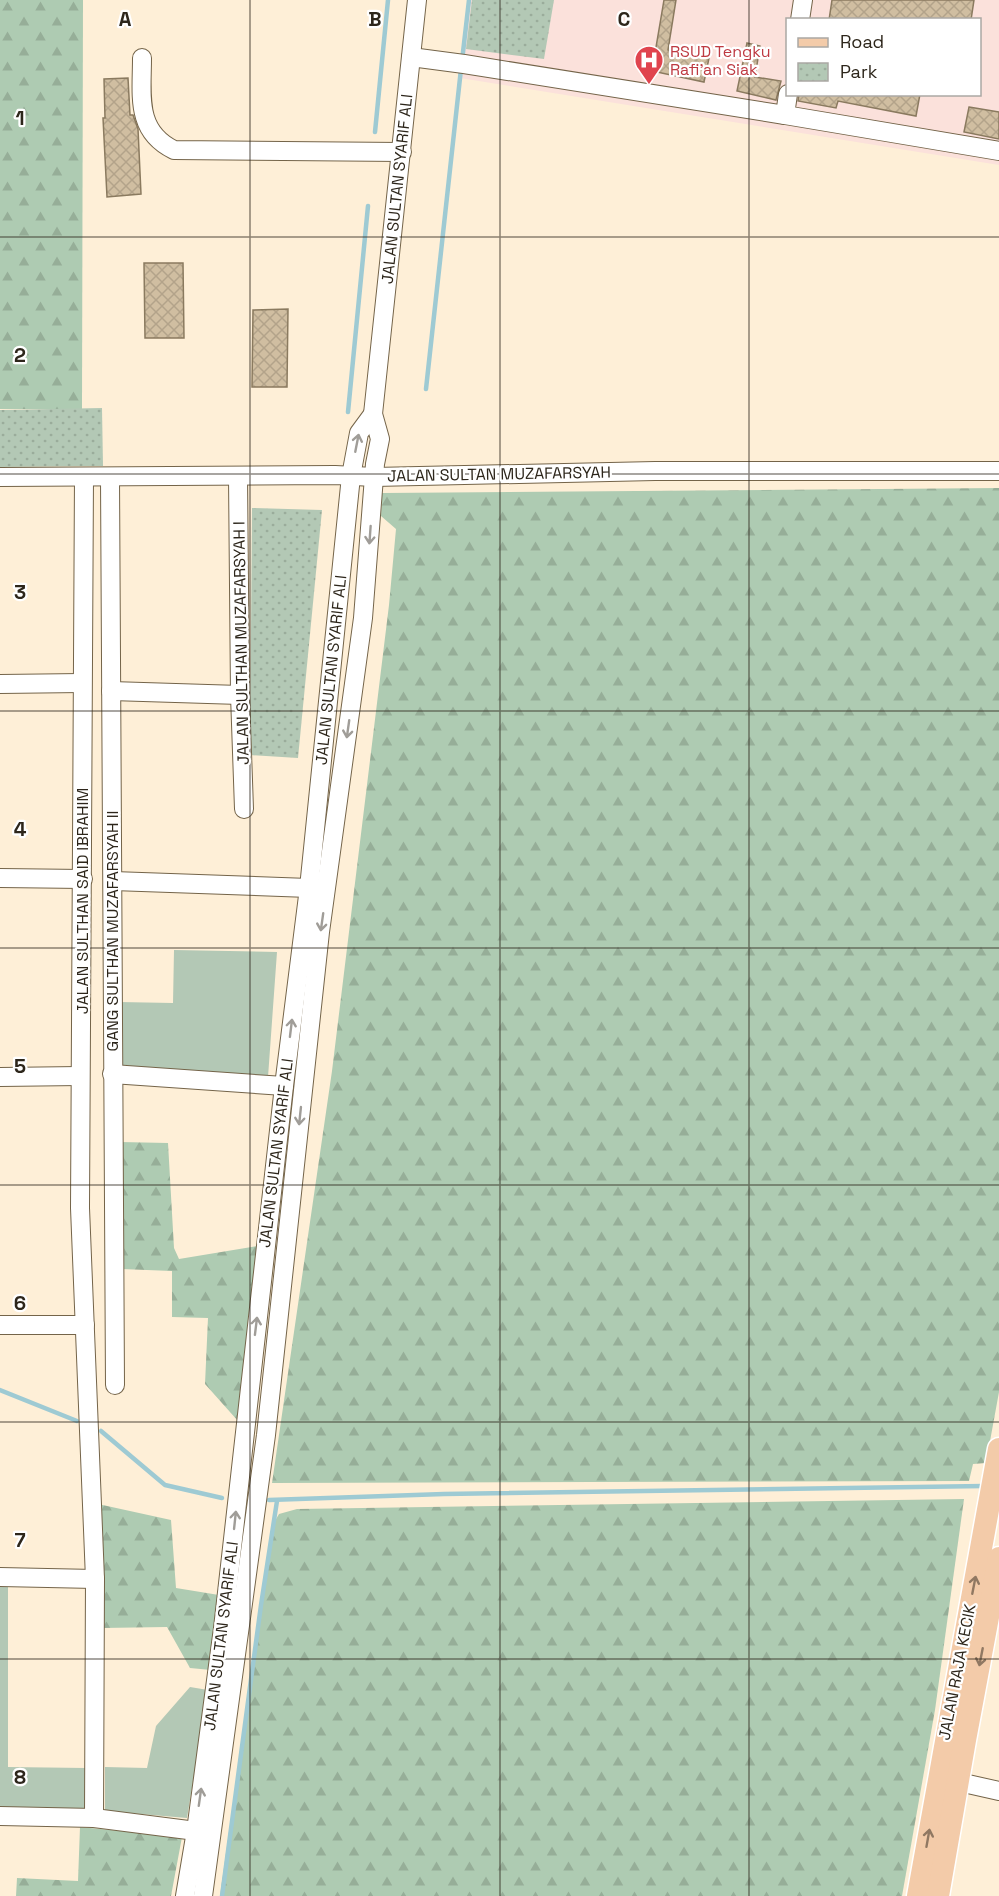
<svg xmlns="http://www.w3.org/2000/svg" width="999" height="1896" font-family="'Space Grotesk',sans-serif">
<defs>
<pattern id="forest-firs" width="22" height="20" patternUnits="userSpaceOnUse" patternTransform="scale(1.5)"><rect width="22" height="20" fill="#aecbb2"/><path d="M5 1l3.5 6h-7zM16 11l3.5 6h-7z" fill="#96ae98"/></pattern>
<pattern id="park-dots" width="8" height="8" patternUnits="userSpaceOnUse" patternTransform="scale(1.5)"><rect width="8" height="8" fill="#b3c8b5"/><path d="M2 2h.1M6 6h.1" fill="none" stroke="#9aac9b" stroke-width="1.8" stroke-linecap="round"/></pattern>
<pattern id="building-cross-hatch" width="8" height="8" patternUnits="userSpaceOnUse" patternTransform="scale(1.5)"><rect width="8" height="8" fill="#d0bea1"/><path d="M0 0l8 8M0 8l8-8" fill="none" stroke="#b3a38a"/></pattern>
</defs>
<rect width="100%" height="100%" fill="#feefd7"/>
<path fill="#fbe1db" fill-rule="evenodd" d="M468 0H999V165L460 78ZM788 20H980V94H788Z"/>
<g fill="#b3c8b5">
<path d="M174 950 277 952 268 1077 119 1069V1002L173 1003Z"/>
<path d="M0 1585H8V1767L86 1768 85 1811 0 1810Z"/>
<path d="M190 1687 208 1690 187 1818 105 1811V1767L147 1768 156 1726Z"/>
</g>
<g fill="url(#forest-firs)">
<path d="M0 0H83L82 409H0Z"/>
<path d="M999 488V1392L986 1463 973 1464 969 1481 272 1483 332 1071 389 605 396 529 381 516 382 493Z"/>
<path d="M120 1142 168 1143 174 1248 179 1259 257 1246 238 1421 205 1384 208 1318 172 1317V1271L121 1269Z"/>
<path d="M964 1499 935 1710 902 1896H220L272 1526 279 1514 297 1509Z"/>
<path d="M98 1504 171 1520 176 1588 219 1595 211 1670 190 1668 167 1627 102 1628Z"/>
<path d="M80 1827 182 1837 171 1896H16L17 1878 78 1881Z"/>
</g>
<g fill="url(#park-dots)">
<path d="M472 0H554L544 59 466 49Z"/>
<path d="M102 408 103 466 0 467V410Z"/>
<path d="M252 508 322 510 298 758 250 755Z"/>
</g>
<g fill="none" stroke-linecap="round" stroke-linejoin="round">
<g stroke="#9ecad3" stroke-width="4.5">
<path d="M462 61 469 0"/>
<path d="M375 132 388 0"/>
<path d="M426 389 461 69"/>
<path d="M348 412 368 206"/>
<path d="M0 1390 77 1421"/>
<path d="M101 1431 165 1485 222 1498"/>
<path d="M269 1500 444 1494 984 1486"/>
<path d="M222 1896 261 1605 277 1501"/>
</g>
</g>
<g fill="url(#building-cross-hatch)" stroke="#8a7a5f" stroke-width="1.5">
<path d="M664 0H676L668 50 709 58 704 82 652 71Z"/>
<path d="M832 0H974L971 20H829Z"/>
<path d="M747 43 760 46 755 77 781 81 776 100 737 91Z"/>
<path d="M128 78 130 115H133L138 129 141 194 107 197 103 118H105L104 79Z"/>
<path d="M799 94H920L916 116 838 101 836 108 798 101Z"/>
<path d="M969 107 999 112V139L964 132Z"/>
<path d="M144 263H183L184 338H145Z"/>
<path d="M288 309 287 387H252L253 310Z"/>
</g>
<g fill="none" stroke-linecap="round" stroke-linejoin="round">
<g stroke="#746449" stroke-width="20">
<g id="minor">
<path d="M800 20 803 0"/>
<path d="M411 57 464 64 785 115"/>
<path d="M142 58C142 95 135 131 174 150L402 152"/>
<path d="M788 94 785 115 999 151"/>
<path d="M238 476 240 695 244 809"/>
<path d="M0 477 335 475 374 477 655 471H999"/>
<path d="M84 477 80 1208 95 1579 94 1818"/>
<path d="M110 477 115 1385"/>
<path d="M0 684 82 683"/>
<path d="M111 691 240 695"/>
<path d="M0 878 83 879"/>
<path d="M113 881 309 888"/>
<path d="M112 1074 284 1086"/>
<path d="M0 1077 80 1076"/>
<path d="M0 1325H85"/>
<path d="M0 1577 95 1579"/>
<path d="M959 1782 999 1791"/>
<path d="M0 1816 94 1818 196 1831"/>
<path d="M185 1896 196 1831 223 1628 284 1086 309 888 351 476 359 433 373 414"/>
<path d="M203 1896 266 1435 320 932 363 618 375 464 380 439 373 414 417 0"/>
</g>
</g>
<g stroke="#fff" stroke-width="25">
<g id="major">
<path d="M918 1896 999 1449"/>
<path d="M938 1896 965 1740 999 1558"/>
</g>
</g>
<use href="#minor" stroke="#fff" stroke-width="18"/>
<use href="#major" stroke="#f3cba9" stroke-width="22"/>
</g>
<defs><path id="oneway-shaft" d="M-6 0H5M1.5-3L5.5 0L1.5 3" fill="none" stroke-width="1.6" stroke-linecap="round" stroke-linejoin="round" transform="scale(1.5)"/></defs>
<g stroke="#a09d98">
<use href="#oneway-shaft" transform="translate(357 443) rotate(-79)"/>
<use href="#oneway-shaft" transform="translate(370 535) rotate(94)"/>
<use href="#oneway-shaft" transform="translate(348 729) rotate(98)"/>
<use href="#oneway-shaft" transform="translate(322 922) rotate(98)"/>
<use href="#oneway-shaft" transform="translate(291 1028) rotate(-83)"/>
<use href="#oneway-shaft" transform="translate(300 1116) rotate(96)"/>
<use href="#oneway-shaft" transform="translate(256 1326) rotate(-83)"/>
<use href="#oneway-shaft" transform="translate(235 1520) rotate(-84)"/>
<use href="#oneway-shaft" transform="translate(200 1797) rotate(-82)"/>
</g>
<g stroke="#907862">
<use href="#oneway-shaft" transform="translate(974 1585) rotate(-79)"/>
<use href="#oneway-shaft" transform="translate(981 1657) rotate(101)"/>
<use href="#oneway-shaft" transform="translate(928 1838) rotate(-80)"/>
</g>
<path fill="none" stroke="#2d261b" stroke-width="1.5" stroke-opacity="0.55" d="M250 0V1896M500 0V1896M749 0V1896M0 237H999M0 474H999M0 711H999M0 948H999M0 1185H999M0 1422H999M0 1659H999"/>
<defs>
<g id="hospital-pin" transform="scale(1.5)"><path d="M0 17L-7.5 6A9.5 9.5 0 1 1 7.5 6Z" fill="#e0444e" stroke="#fff"/><path d="M-5-5h3v3.5h4V-5h3V5h-3V1.5h-4V5h-3Z" fill="#fff"/></g>
</defs>
<g fill-rule="evenodd">
<use href="#hospital-pin" x="649" y="60"/>
</g>
<g text-anchor="middle" dominant-baseline="central" stroke-width="4.5" stroke-linejoin="round" paint-order="stroke">
<g font-size="16" fill="#be3a42" stroke="#fff" text-anchor="start">
<text x="670" y="51">RSUD Tengku<tspan x="670" dy="18">Rafi'an Siak</tspan></text>
</g>
<g font-size="16" fill="#2d261b" stroke="#fff">
<text transform="translate(397 189) rotate(-84)">JALAN SULTAN SYARIF ALI</text>
<text transform="translate(499 474) rotate(-1)">JALAN SULTAN MUZAFARSYAH</text>
<text transform="translate(241 643) rotate(-91)">JALAN SULTHAN MUZAFARSYAH I</text>
<text transform="translate(331 670) rotate(-84)">JALAN SULTAN SYARIF ALI</text>
<text transform="translate(82 901) rotate(-90)">JALAN SULTHAN SAID IBRAHIM</text>
<text transform="translate(112 931) rotate(-90)">GANG SULTHAN MUZAFARSYAH II</text>
<text transform="translate(276 1153) rotate(-83)">JALAN SULTAN SYARIF ALI</text>
<text transform="translate(221 1636) rotate(-83)">JALAN SULTAN SYARIF ALI</text>
<text transform="translate(957 1672) rotate(-79)">JALAN RAJA KECIK</text>
</g>
</g>
<g font-size="20" text-anchor="middle" font-weight="bold" fill="#2d261b" stroke="#fff" stroke-width="4.5" stroke-linejoin="round" paint-order="stroke">
<text x="125" y="26">A</text>
<text x="375" y="26">B</text>
<text x="624" y="26">C</text>
<text x="20" y="125">1</text>
<text x="20" y="362">2</text>
<text x="20" y="599">3</text>
<text x="20" y="836">4</text>
<text x="20" y="1073">5</text>
<text x="20" y="1310">6</text>
<text x="20" y="1547">7</text>
<text x="20" y="1784">8</text>
</g>
<rect x="786" y="18" width="195" height="78" fill="#ffffff" stroke="#aba8a4" stroke-width="1.5"/>
<rect x="798" y="38" width="30" height="9" fill="#f3cba9" stroke="#aba8a4" stroke-width="1.5"/>
<text x="840" y="48" font-size="18" fill="#2d261b">Road</text>
<rect x="798" y="63" width="30" height="18" fill="url(#park-dots)" stroke="#aba8a4" stroke-width="1.5"/>
<text x="840" y="78" font-size="18" fill="#2d261b">Park</text>
</svg>
